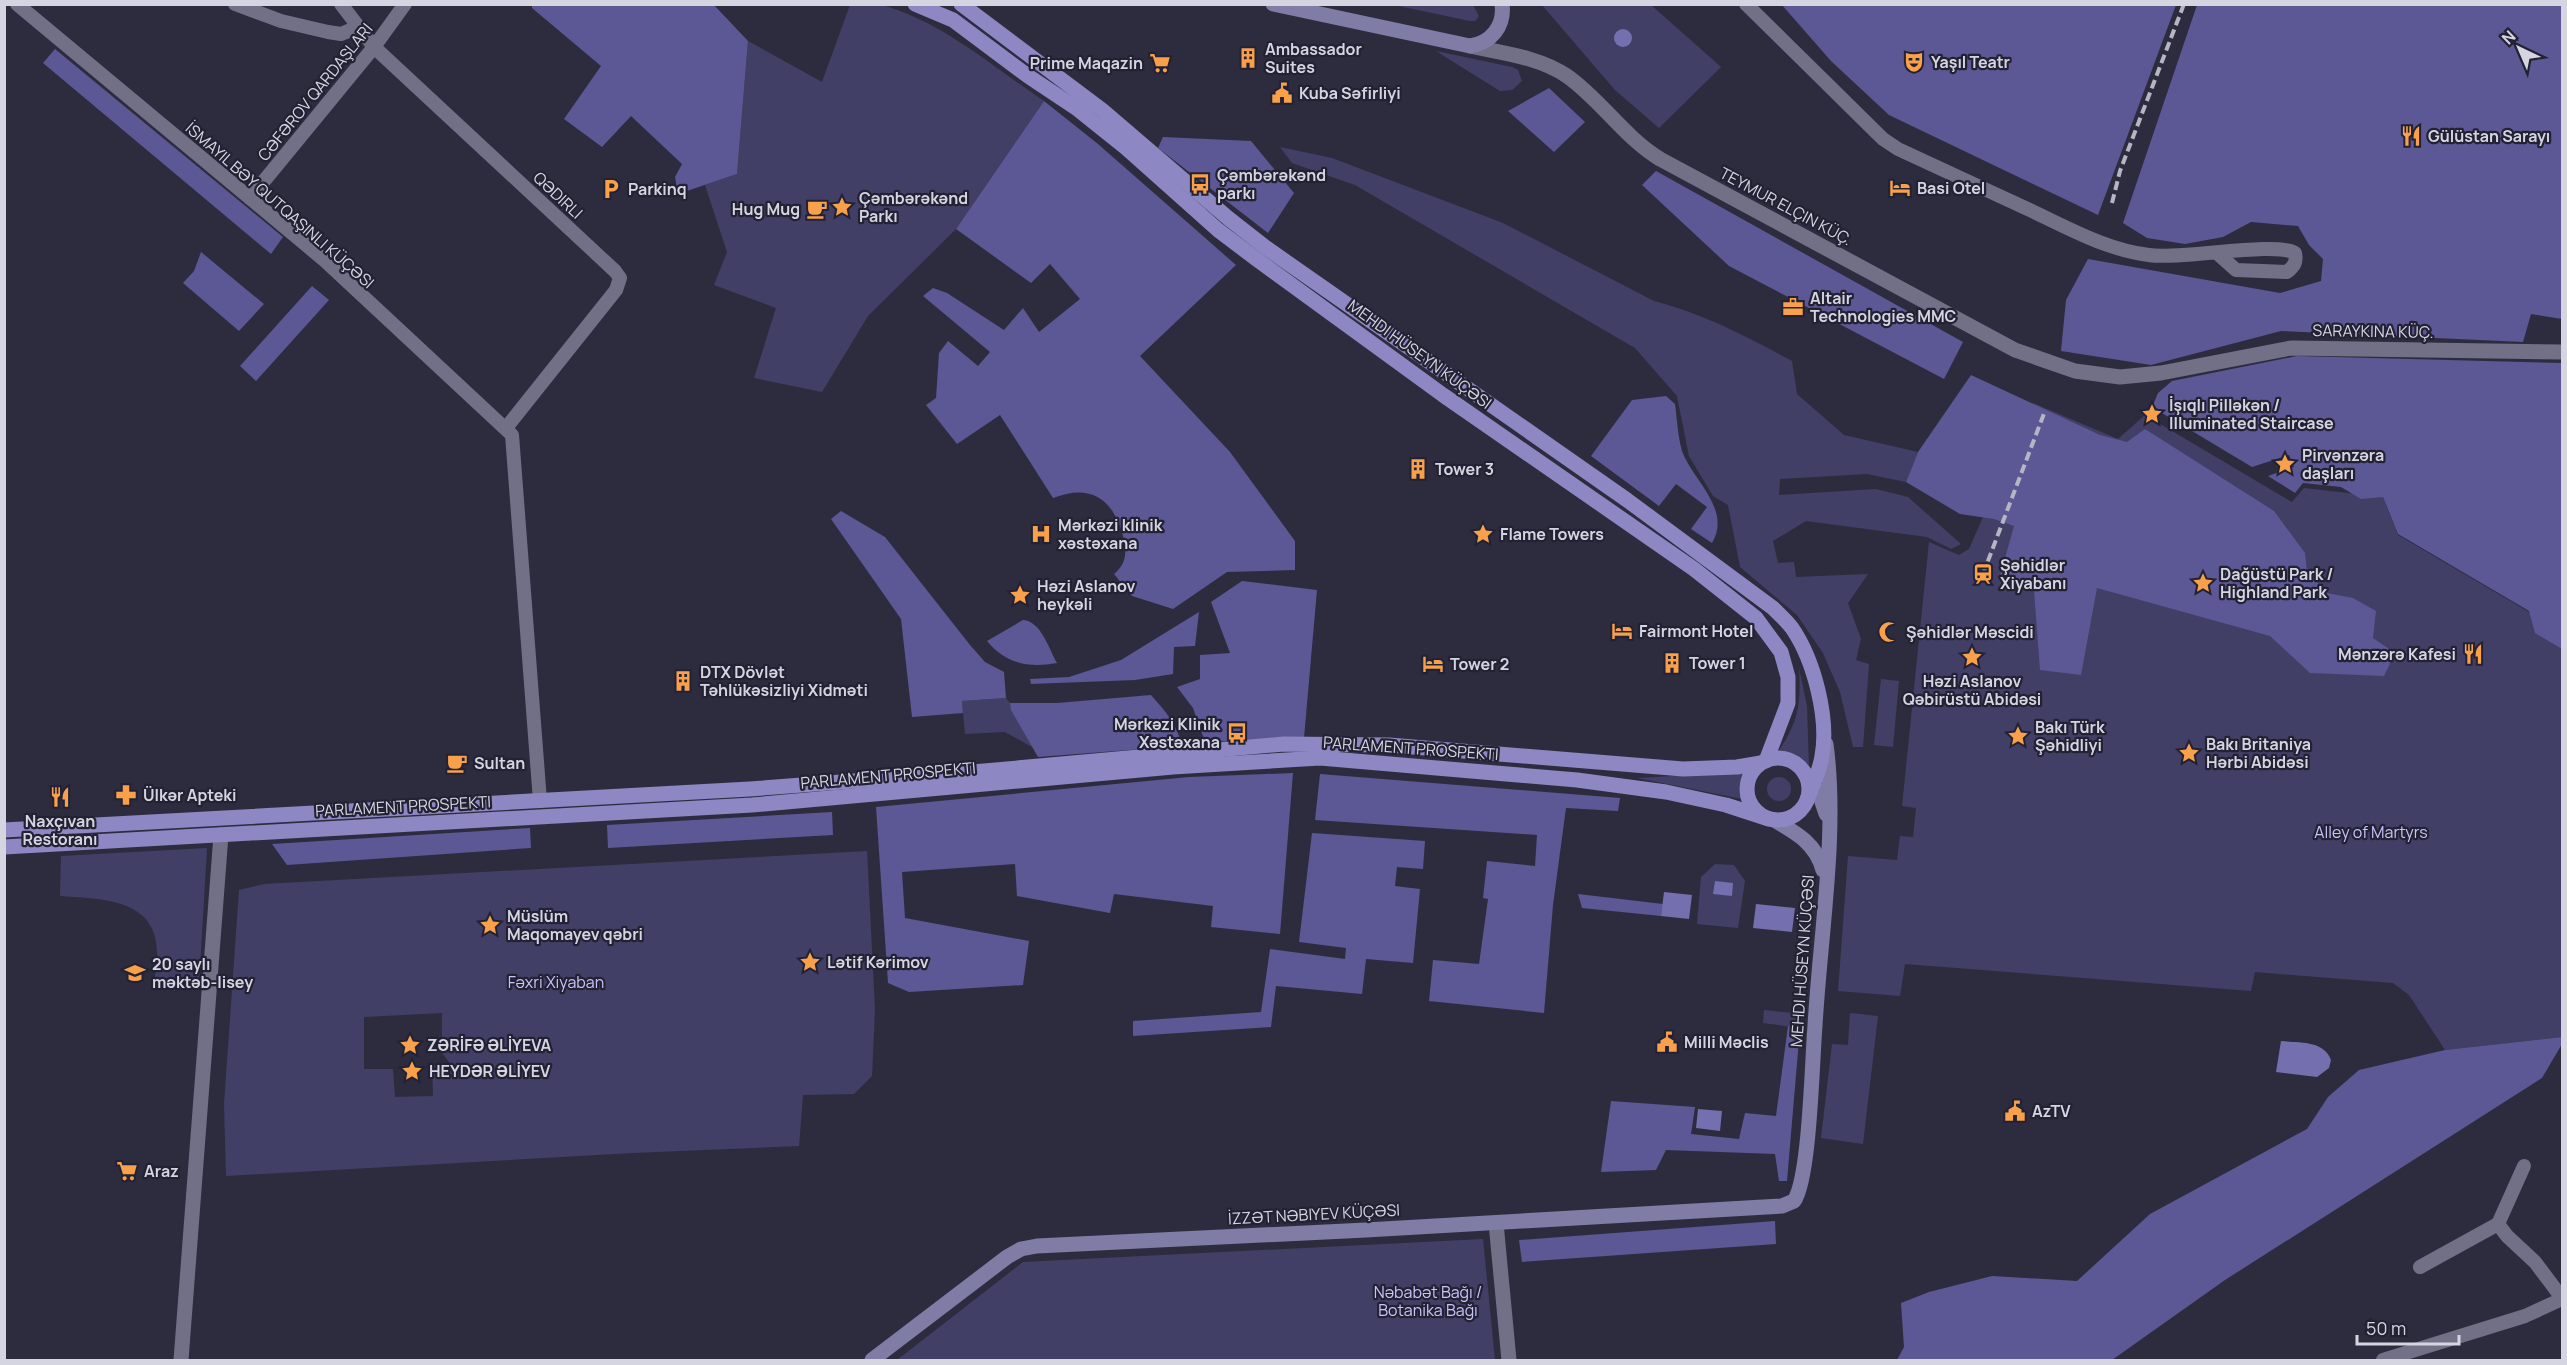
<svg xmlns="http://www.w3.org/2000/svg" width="2567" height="1365" font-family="Manrope,sans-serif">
<rect width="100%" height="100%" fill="#2d2c3f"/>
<g fill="#423f66" fill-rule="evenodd">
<path d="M850 5C860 5 873 3 882 5 945 23 991 66 1044 101L956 229 868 316 822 392 754 378 776 308 714 285 727 252 705 185 737 174 748 41 822 82Z"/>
<path d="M1394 5H1473L1479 16 1475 21H1470Z"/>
<path d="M1542 5H1651L1721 67 1659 128 1615 90Z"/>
<path d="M1436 51 1512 67 1518 70 1522 81 1512 90 1500 91Z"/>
<path d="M1280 147 1332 158 1503 223 1654 301C1704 314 1748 337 1792 361L1797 394 1844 435 1918 452 1906 482 1867 474 1780 479 1779 495 1876 489 1908 497 1961 544 1951 549 1927 537 1806 521 1773 541 1778 563 1794 562 1796 577 1868 574 1848 603 1861 639 1856 660 1869 664 1863 747H1853L1840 692 1823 653 1797 615 1740 567 1728 505 1713 496 1689 456 1677 396 1635 348 1355 185 1292 163Z"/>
<path d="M2033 403 2118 439 2145 415 2292 502 2304 488 2383 497 2398 535 2529 612 2562 642V1037L2445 1050 2409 995 2393 983 2255 972 2251 991 1905 964 1900 996 1838 991 1848 856 1897 860 1900 836 1913 837 1916 808 1902 806 1929 542 1959 555 1969 549Z"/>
<path d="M1799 668 1807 706 1809 768 1795 756 1778 752C1799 721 1801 704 1799 668Z"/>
<path d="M1881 679 1899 681 1893 747 1874 745Z"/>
<path d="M1006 698 1010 703 1032 747 1005 732 965 734 962 701Z"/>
<path d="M1743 772 1740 782 1742 799 1637 778Z"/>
<circle cx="1779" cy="789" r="12"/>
<path d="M207 848 199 985 154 984C155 973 158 962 157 951 156 897 98 899 60 896L61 856Z"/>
<path d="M867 851 875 1010 872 1076 854 1094 803 1095 799 1146 632 1153 226 1176 224 1104 239 890 264 884ZM442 1013V1053L453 1067 432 1065 433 1096 395 1097 393 1069H364V1017Z"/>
<path d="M1715 864 1734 865 1745 881 1738 928 1697 924 1701 877Z"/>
<path d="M1764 1010 1801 1014 1800 1028 1763 1023Z"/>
<path d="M1850 1013 1878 1016 1863 1144 1821 1138 1832 1044 1848 1045Z"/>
<path d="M1483 1239 1495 1360H897L1023 1262Z"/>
</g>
<g fill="#5c5795">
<path d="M532 5H714L748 41 737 174 678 194 675 177 682 164 631 116 602 147 564 119 601 66 532 8Z"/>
<path d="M1782 5H2176L2098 215 1889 115 1831 61Z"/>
<path d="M2197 5H2562V319L2531 314 2523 342 2281 331 2151 365 2061 351 2066 300 2088 259 2280 293 2321 281 2323 259 2309 245 2298 226 2251 222 2223 237 2185 244 2147 238 2123 223Z"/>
<path d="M55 49 283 237 271 254 43 63Z"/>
<path d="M1549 88 1585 122 1554 152 1508 111Z"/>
<path d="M1044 101 1098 144 1236 265 1140 356 1230 452 1295 541V570L1227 572 1173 609 1132 596 1114 574C1127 564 1127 550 1123 536 1113 499 1091 483 1053 498L1000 415 957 444 926 405 936 398 939 353 948 341 978 366 990 352 923 296 933 288 947 293 1004 330 1023 308 1039 332 1080 299 1050 264 1031 283 956 229Z"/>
<path d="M1163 137 1251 141 1294 193 1268 233 1158 148Z"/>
<path d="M1656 171 1963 342 1944 379 1729 266 1642 185Z"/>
<path d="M201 252 264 304 239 331 183 283 194 271Z"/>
<path d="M312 286 329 300 256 381 240 366Z"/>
<path d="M2297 356 2562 363V649L2535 633 2529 611 2398 534 2383 497 2361 499 2341 487 2303 483 2295 493 2268 476 2294 467 2289 455 2252 467 2162 413 2153 405 2158 393 2172 381Z"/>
<path d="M1971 375 2100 435 2127 442 2145 429 2274 511 2305 553 2307 571 2327 593 2353 598 2376 611 2373 638 2395 653 2384 676 2310 673 2270 636 2097 588 2081 675 2040 670 2034 590 2000 576 2014 526 1994 519 1960 514 1906 482 1918 452Z"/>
<path d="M1666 396 1675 404C1677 419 1678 437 1682 451 1693 481 1732 509 1712 543L1691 529 1707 507 1676 484 1659 506 1591 456 1632 400Z"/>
<path d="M841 511 885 537 970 645 985 662 1004 672 1006 698 962 701 963 713 912 717 901 619 831 519Z"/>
<path d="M1242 581 1317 590 1304 738 1205 742 1193 708 1177 687 1200 679V655L1230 653 1211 602Z"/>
<path d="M1199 612 1195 646 1174 647 1173 674 1135 680 1031 684 1030 679 1069 677 1121 660Z"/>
<path d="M1023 620C1041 621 1049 649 1057 663 1029 668 1006 664 987 641Z"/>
<path d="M1151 695C1166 712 1177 724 1182 746L1038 757 1011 710 1010 703H1057Z"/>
<path d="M1293 773 1280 934 1211 927 1213 906 1114 894 1110 913 1017 896 1015 864 902 872 905 918 1029 941 1023 985 909 992 888 983 876 807 1189 777Z"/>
<path d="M1320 774 1620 798 1618 811 1566 808 1553 905 1544 1013 1429 1001 1433 960 1479 964 1488 899 1483 898 1487 861 1535 866 1537 835 1315 820Z"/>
<path d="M832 812 833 835 608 848 607 825Z"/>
<path d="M530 828 531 848 287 865 272 844Z"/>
<path d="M1312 833 1425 841 1423 869 1397 867 1395 886 1420 889 1413 963 1366 959 1362 994 1276 986 1271 1027 1133 1036V1021L1261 1012 1270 949 1345 959 1346 948 1299 942Z"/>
<path d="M1578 894 1663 904 1661 916 1582 908Z"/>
<path d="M1788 1026 1800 1028 1787 1181H1779L1775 1154 1666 1150 1656 1170 1601 1172 1611 1101 1695 1107 1691 1134 1739 1139 1745 1113 1776 1116Z"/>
<path d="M2562 1037V1044L2542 1078 2225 1280 2112 1360H1897L1904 1347 1901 1303 1929 1292 1992 1276 2077 1281 2150 1214 2307 1129 2328 1097 2359 1070 2445 1050Z"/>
<path d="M1775 1221 1776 1244 1522 1262 1519 1240Z"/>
</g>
<g fill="#746faf">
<circle cx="1623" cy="38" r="9"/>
<path d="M1715 881 1733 883 1732 896 1713 894Z"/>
<path d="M1664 892 1692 895 1689 919 1661 916Z"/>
<path d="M1756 904 1795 908 1792 932 1753 928Z"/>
<path d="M2281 1041C2299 1043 2324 1040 2331 1060L2329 1068 2317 1077 2276 1072Z"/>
<path d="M1698 1109 1722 1111 1720 1131 1696 1128Z"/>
</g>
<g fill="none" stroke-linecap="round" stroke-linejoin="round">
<g stroke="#717086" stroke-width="14">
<path d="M17 4 323 259 512 435 540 801"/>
<path d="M235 4 281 21 328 32 341 34 358 27"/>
<path d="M341 4 374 47 615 271 620 278 616 290 506 428"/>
<path d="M1746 4 1883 139 1898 149C1943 170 1989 191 2034 212 2072 230 2108 250 2149 255 2181 260 2275 241 2295 253 2297 263 2294 266 2287 272L2236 270 2217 253"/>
<path d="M250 198 374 47 405 4"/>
<path d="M2498 1224 2524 1166"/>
<path d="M2420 1267 2498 1224 2507 1236 2535 1262 2562 1298"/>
<path d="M2383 1360 2525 1316 2562 1299"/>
</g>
<g stroke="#717086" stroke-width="15">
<path d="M1470 46C1502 53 1539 57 1567 76 1601 100 1624 137 1660 159L2015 350 2075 371 2120 377 2161 373 2291 348 2562 352"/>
<path d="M1496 1223 1509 1360"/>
<path d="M181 1360 221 835"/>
</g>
<g stroke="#7f7ca5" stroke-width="15">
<path d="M1273 4 1470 46C1491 43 1505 26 1502 4"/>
<path d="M1803 771 1819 793 1826 814"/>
<path d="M1774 820C1797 833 1816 844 1823 870"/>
<path d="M872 1360 1007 1257 1021 1249 1037 1246 1366 1230 1782 1206 1794 1201C1810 1178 1812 1060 1815 1026 1820 935 1838 834 1826 744"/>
</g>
<g stroke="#8d88c4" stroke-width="15">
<path d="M915 4 953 20 1028 76 1076 108 1126 148 1218 230 1255 258 1443 395 1694 569 1756 618 1781 652 1788 677V703L1766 761"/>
<path d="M961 4 1102 110 1228 218 1265 247 1627 500 1773 608C1779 614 1787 621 1792 628 1814 660 1829 718 1822 756 1820 771 1812 786 1807 800"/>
<circle cx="1778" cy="789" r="31"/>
<path d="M4 830 750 789 973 772 1284 744 1389 745 1683 769 1737 767 1761 763"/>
<path d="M4 847 752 805 1173 767 1320 758 1577 780 1666 792 1726 805 1769 819"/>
</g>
<g stroke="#b5b5c3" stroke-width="4" stroke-dasharray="9 4.5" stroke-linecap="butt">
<path d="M2112 203 2120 171 2184 4"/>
<path d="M1983 574 2045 411"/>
</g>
</g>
<defs>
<g id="building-bare" transform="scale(1.62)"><path d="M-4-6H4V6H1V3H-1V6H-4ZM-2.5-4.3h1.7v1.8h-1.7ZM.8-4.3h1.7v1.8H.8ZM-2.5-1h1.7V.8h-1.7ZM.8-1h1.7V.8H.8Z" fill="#f8a14a" stroke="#232234" stroke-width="2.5" paint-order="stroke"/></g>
<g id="theatre-bare" transform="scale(1.62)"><path d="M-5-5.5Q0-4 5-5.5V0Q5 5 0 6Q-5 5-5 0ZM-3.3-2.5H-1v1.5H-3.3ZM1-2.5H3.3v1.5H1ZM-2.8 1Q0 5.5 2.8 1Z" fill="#f8a14a" stroke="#232234" stroke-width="2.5" paint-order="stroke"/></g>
<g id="supermarket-bare" transform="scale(1.62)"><path d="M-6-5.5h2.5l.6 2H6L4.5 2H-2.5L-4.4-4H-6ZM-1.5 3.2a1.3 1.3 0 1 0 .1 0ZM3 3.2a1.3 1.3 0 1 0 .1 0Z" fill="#f8a14a" stroke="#232234" stroke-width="2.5" paint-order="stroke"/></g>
<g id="civic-bare" transform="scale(1.62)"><path d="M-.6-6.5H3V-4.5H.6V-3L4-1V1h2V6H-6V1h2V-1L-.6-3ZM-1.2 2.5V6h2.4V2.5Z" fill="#f8a14a" stroke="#232234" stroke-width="2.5" paint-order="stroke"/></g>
<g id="restaurant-bare" transform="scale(1.62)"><path d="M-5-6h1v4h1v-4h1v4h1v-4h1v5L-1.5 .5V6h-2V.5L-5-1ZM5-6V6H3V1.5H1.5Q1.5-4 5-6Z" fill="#f8a14a" stroke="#232234" stroke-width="2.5" paint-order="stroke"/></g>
<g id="bus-bare" transform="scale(1.62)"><path d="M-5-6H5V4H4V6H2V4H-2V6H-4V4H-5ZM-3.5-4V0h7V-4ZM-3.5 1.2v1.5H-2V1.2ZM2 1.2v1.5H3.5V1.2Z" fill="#f8a14a" stroke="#232234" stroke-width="2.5" paint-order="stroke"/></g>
<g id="hotel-bare" transform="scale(1.62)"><path d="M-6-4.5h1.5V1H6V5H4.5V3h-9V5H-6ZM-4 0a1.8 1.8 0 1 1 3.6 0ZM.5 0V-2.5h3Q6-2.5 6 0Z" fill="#f8a14a" stroke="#232234" stroke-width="2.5" paint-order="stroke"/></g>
<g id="parking-bare" transform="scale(1.62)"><path d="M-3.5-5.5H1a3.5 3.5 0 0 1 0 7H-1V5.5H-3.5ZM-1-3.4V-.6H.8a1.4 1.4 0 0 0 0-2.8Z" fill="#f8a14a" stroke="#232234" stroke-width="2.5" paint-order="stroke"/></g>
<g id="sight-bare" transform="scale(1.62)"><path d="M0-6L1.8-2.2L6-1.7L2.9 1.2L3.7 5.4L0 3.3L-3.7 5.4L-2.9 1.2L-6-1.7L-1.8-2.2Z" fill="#f8a14a" stroke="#232234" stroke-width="2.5" paint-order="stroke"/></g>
<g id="cafe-bare" transform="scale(1.62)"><path d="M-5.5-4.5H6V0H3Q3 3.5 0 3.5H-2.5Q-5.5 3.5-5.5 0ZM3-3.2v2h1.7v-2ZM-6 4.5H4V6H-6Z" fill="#f8a14a" stroke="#232234" stroke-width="2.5" paint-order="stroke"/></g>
<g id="office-bare" transform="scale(1.62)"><path d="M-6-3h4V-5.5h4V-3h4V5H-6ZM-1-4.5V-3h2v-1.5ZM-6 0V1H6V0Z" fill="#f8a14a" stroke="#232234" stroke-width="2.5" paint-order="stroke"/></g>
<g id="hospital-bare" transform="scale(1.62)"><path d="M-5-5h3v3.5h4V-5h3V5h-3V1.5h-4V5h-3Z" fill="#f8a14a" stroke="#232234" stroke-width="2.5" paint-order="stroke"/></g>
<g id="station-bare" transform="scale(1.62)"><path d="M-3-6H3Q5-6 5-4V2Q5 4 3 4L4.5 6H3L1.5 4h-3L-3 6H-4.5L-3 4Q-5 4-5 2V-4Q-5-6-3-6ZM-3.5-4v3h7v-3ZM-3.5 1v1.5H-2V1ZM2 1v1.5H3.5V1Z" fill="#f8a14a" stroke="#232234" stroke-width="2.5" paint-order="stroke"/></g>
<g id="mosque-bare" transform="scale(1.62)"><path d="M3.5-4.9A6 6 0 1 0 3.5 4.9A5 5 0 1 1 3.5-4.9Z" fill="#f8a14a" stroke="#232234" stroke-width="2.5" paint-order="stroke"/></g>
<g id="pharmacy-bare" transform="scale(1.62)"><path d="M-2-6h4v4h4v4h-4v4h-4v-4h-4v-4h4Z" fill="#f8a14a" stroke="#232234" stroke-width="2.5" paint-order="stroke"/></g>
<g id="school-bare" transform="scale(1.62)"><path d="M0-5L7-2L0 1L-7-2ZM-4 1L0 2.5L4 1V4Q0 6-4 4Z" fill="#f8a14a" stroke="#232234" stroke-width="2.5" paint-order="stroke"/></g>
</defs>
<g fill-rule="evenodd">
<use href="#building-bare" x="1248" y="58"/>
<use href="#theatre-bare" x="1914" y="62"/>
<use href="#supermarket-bare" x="1160" y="63"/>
<use href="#civic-bare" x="1282" y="93"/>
<use href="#restaurant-bare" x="2411" y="136"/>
<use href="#bus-bare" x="1200" y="184"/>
<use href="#hotel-bare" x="1900" y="188"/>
<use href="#parking-bare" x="611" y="189"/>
<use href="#sight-bare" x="842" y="207"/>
<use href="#cafe-bare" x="817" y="209"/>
<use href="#office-bare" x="1793" y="307"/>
<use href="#sight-bare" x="2152" y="414"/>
<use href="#sight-bare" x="2285" y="464"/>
<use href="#building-bare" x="1418" y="469"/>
<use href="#hospital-bare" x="1041" y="534"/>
<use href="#sight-bare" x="1483" y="534"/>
<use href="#station-bare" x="1983" y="574"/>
<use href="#sight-bare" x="2203" y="583"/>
<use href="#sight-bare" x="1020" y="595"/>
<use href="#hotel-bare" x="1622" y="631"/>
<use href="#mosque-bare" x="1889" y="632"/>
<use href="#restaurant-bare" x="2473" y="654"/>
<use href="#sight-bare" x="1972" y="657"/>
<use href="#building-bare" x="1672" y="663"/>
<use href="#hotel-bare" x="1433" y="664"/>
<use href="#building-bare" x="683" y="681"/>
<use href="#bus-bare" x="1237" y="733"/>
<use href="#sight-bare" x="2018" y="736"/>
<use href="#sight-bare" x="2189" y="753"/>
<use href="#cafe-bare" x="457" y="763"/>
<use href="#pharmacy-bare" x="126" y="795"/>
<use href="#restaurant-bare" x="60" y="797"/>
<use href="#sight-bare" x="490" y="925"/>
<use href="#sight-bare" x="810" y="962"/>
<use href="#school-bare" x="135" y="973"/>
<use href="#civic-bare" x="1667" y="1042"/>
<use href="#sight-bare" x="410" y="1045"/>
<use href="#sight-bare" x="412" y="1071"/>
<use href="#civic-bare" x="2015" y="1111"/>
<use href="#supermarket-bare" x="127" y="1171"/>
</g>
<g text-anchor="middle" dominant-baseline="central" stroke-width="4.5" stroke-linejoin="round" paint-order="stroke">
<g font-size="16" font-weight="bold" fill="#d5d5e2" stroke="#232234" text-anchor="start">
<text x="1265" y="49">Ambassador<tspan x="1265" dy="18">Suites</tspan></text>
<text x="1931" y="62">Yaşıl Teatr</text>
<text x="1143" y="63" text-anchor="end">Prime Maqazin</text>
<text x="1299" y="93">Kuba Səfirliyi</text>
<text x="2428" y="136">Gülüstan Sarayı</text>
<text x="1217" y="175">Çəmbərəkənd<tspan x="1217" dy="18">parkı</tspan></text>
<text x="1917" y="188">Basi Otel</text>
<text x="628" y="189">Parkinq</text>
<text x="859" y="198">Çəmbərəkənd<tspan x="859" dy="18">Parkı</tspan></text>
<text x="800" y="209" text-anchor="end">Hug Mug</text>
<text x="1810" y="298">Altair<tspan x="1810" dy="18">Technologies MMC</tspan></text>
<text x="2169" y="405">İşıqlı Pilləkən /<tspan x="2169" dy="18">Illuminated Staircase</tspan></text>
<text x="2302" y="455">Pirvənzəra<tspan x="2302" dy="18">daşları</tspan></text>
<text x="1435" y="469">Tower 3</text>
<text x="1058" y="525">Mərkəzi klinik<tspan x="1058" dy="18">xəstəxana</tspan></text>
<text x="1500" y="534">Flame Towers</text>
<text x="2000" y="565">Şəhidlər<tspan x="2000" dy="18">Xiyabanı</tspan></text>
<text x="2220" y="574">Dağüstü Park /<tspan x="2220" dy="18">Highland Park</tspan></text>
<text x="1037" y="586">Həzi Aslanov<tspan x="1037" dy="18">heykəli</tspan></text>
<text x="1639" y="631">Fairmont Hotel</text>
<text x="1906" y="632">Şəhidlər Məscidi</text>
<text x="2456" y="654" text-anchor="end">Mənzərə Kafesi</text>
<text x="1689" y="663">Tower 1</text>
<text x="1450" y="664">Tower 2</text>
<text x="700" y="672">DTX Dövlət<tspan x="700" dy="18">Təhlükəsizliyi Xidməti</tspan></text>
<text x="1972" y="681" text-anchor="middle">Həzi Aslanov<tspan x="1972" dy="18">Qəbirüstü Abidəsi</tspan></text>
<text x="1220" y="724" text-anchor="end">Mərkəzi Klinik<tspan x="1220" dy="18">Xəstəxana</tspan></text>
<text x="2035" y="727">Bakı Türk<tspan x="2035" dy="18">Şəhidliyi</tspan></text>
<text x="2206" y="744">Bakı Britaniya<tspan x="2206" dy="18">Hərbi Abidəsi</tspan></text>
<text x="474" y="763">Sultan</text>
<text x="143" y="795">Ülkər Apteki</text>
<text x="60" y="821" text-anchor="middle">Naxçıvan<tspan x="60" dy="18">Restoranı</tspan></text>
<text x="507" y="916">Müslüm<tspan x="507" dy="18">Maqomayev qəbri</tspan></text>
<text x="827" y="962">Lətif Kərimov</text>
<text x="152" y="964">20 saylı<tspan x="152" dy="18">məktəb-lisey</tspan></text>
<text x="1684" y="1042">Milli Məclis</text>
<text x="427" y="1045">ZƏRİFƏ ƏLİYEVA</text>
<text x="429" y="1071">HEYDƏR ƏLİYEV</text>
<text x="2032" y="1111">AzTV</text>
<text x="144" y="1171">Araz</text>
</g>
<g font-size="16" fill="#d5d5e2" stroke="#232234">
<text transform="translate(315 92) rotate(-51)">CƏFƏROV QARDAŞLARI</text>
<text transform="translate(558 195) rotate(43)">QƏDIRLI</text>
<text transform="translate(280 205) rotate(41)">İSMAYIL BƏY QUTQAŞINLI KÜÇƏSI</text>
<text transform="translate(1786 206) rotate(28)">TEYMUR ELÇIN KÜÇ.</text>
<text transform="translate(2373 331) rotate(1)">SARAYKINA KÜÇ.</text>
<text transform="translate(1420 354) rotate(36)">MEHDI HÜSEYN KÜÇƏSI</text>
<text transform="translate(1411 748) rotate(4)">PARLAMENT PROSPEKTI</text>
<text transform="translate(888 775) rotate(-5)">PARLAMENT PROSPEKTI</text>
<text transform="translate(403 806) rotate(-3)">PARLAMENT PROSPEKTI</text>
<text transform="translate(1802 961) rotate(-86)">MEHDI HÜSEYN KÜÇƏSI</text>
<text transform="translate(1314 1214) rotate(-3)">İZZƏT NƏBIYEV KÜÇƏSI</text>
</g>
<g font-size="16" fill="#c6c4fb" stroke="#232234">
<text x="2371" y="832">Alley of Martyrs</text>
<text x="556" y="982">Fəxri Xiyaban</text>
<text x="1428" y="1292">Nəbabət Bağı /<tspan x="1428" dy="18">Botanika Bağı</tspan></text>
</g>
</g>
<rect width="2567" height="1365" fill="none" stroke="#d5d5e2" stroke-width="12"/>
<g transform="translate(2519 48) rotate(316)" stroke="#232234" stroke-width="4.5" paint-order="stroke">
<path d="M0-4.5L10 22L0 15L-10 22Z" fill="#d5d5e2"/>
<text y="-9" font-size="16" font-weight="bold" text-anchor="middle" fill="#d5d5e2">N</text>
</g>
<path d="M2357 1335v9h102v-9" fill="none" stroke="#d5d5e2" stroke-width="3"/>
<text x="2366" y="1335" font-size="18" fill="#d5d5e2" stroke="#232234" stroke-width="4.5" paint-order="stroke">50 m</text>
</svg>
